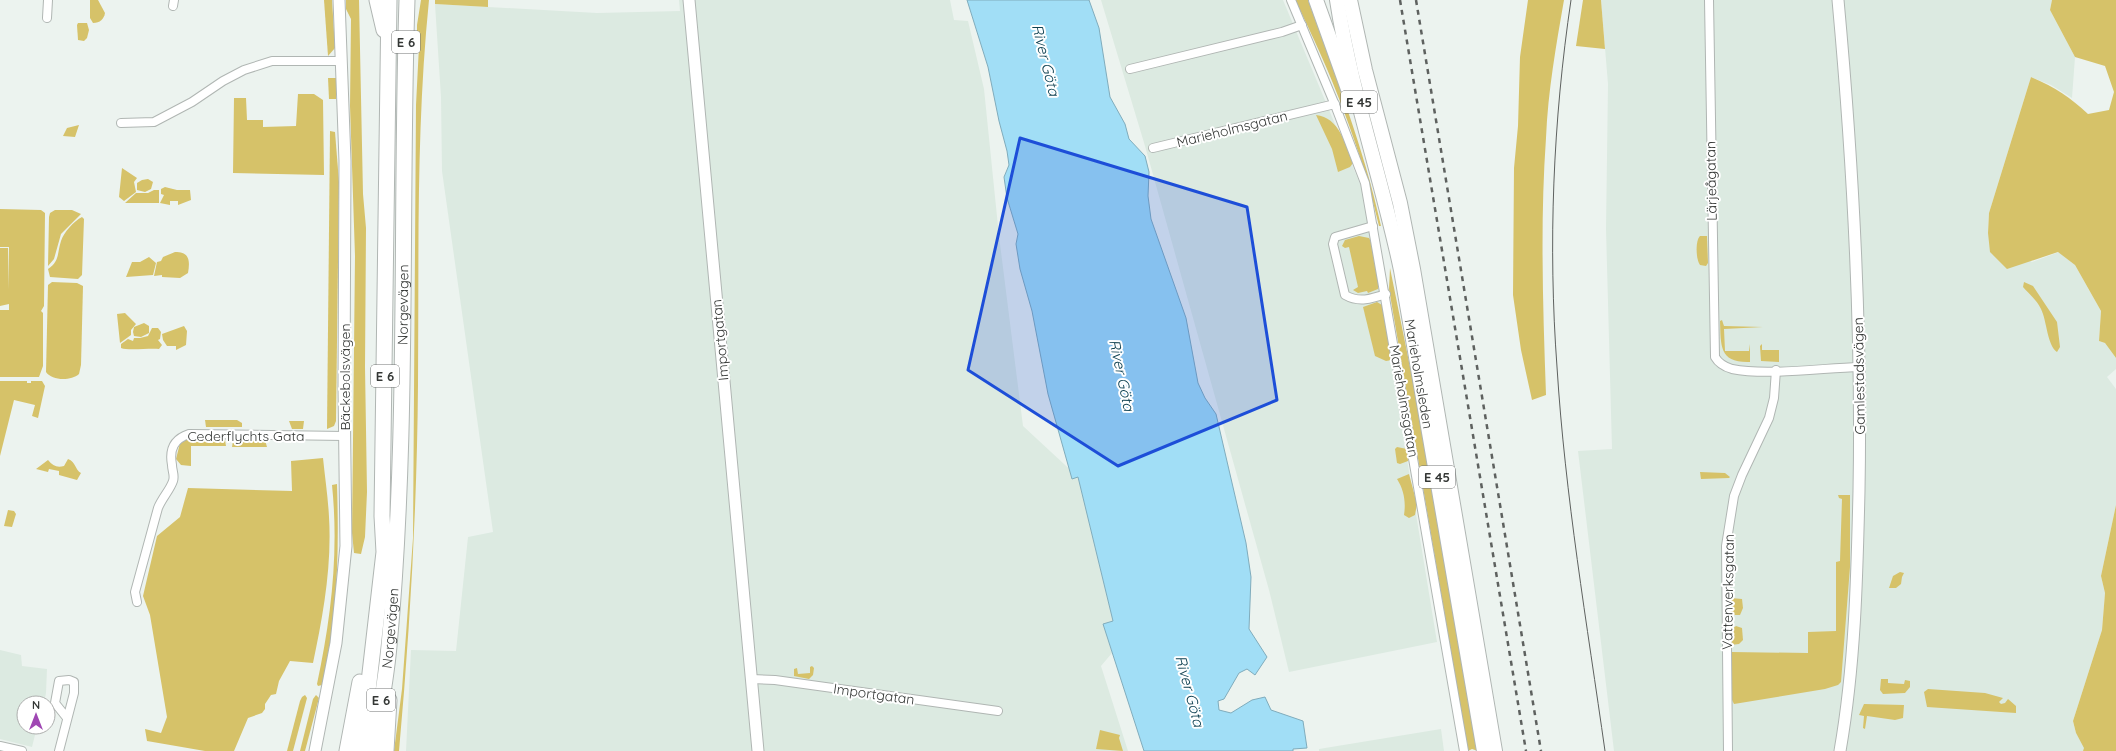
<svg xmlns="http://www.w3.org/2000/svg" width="2116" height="751" font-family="Quicksand,sans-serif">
<rect width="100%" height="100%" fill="#ecf3ef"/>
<g fill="#dceae1">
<path d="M679 0H950L954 20 968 21 984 89 999 236 1023 426 1078 477 1113 621 1103 624 1112 653 1101 666 1128 751H406L411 650 456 651 468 537 493 532 442 171 441 97 435 4 597 13 680 11Z"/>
<path d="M1101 0H1283L1363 191 1437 642 1289 672 1269 590 1145 146Z"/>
<path d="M1601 0H2052L2050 10 2075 57 2072 98 2051 85 2031 77 1989 213 1988 233 2032 262 2059 252 2075 265 2101 311 2099 341 2105 343 2116 358V369L2107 377 2116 389V505L2101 576 2105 593 2102 630 2073 721 2076 733 2085 748 2083 751H1614L1578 451 1612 449 1606 229 1608 84Z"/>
<path d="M0 650 21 655 22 666 47 669 46 693 44 703H24V727H37L32 747 0 739Z"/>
<path d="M1441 729 1444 751H1319V749Z"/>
</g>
<g fill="#d6c269">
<path d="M90 0H98L105 13C104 19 100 23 93 23L90 18Z"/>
<path d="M324 0H332L335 48 328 56Z"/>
<path d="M346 0H359L363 194 366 228 365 367 367 492 365 537 361 554 354 553 352 533 355 256 350 106 351 19 346 9Z"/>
<path d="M421 0H429C416 128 419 256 418 385 417 507 410 629 399 751H394L402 689 413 538 416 105 419 46 417 44V25Z"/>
<path d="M435 0H488V7L435 4Z"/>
<path d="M1295 0H1308C1335 75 1364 148 1381 226H1379C1361 148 1331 72 1295 0Z"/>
<path d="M1528 0H1564C1556 46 1548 91 1546 138 1540 223 1543 309 1546 395L1532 400 1521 350 1513 295 1514 168 1518 126 1520 57Z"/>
<path d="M1583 0H1601L1605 49 1576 46Z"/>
<path d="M2052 0H2116V358L2105 343 2099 341 2101 311 2075 265 2058 252 2007 269 1990 252 1988 233 1989 213 2031 77C2055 87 2070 97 2088 114L2109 110 2114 92 2105 66 2075 57 2050 10Z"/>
<path d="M87 23 89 30 87 38 84 41 78 40 77 25 78 23Z"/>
<path d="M328 78H336V99H329Z"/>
<path d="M298 94H314L323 100 324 175 233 173 234 98H246L247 120H263V127L296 126Z"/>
<path d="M1316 115C1339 117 1346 145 1353 163L1350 167 1338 172 1332 149Z"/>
<path d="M79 125 75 137 63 136 67 128Z"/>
<path d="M330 131 335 132 339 182 336 421 334 426 327 429Z"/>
<path d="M122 168 137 178 134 182 136 192 124 201 119 197Z"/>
<path d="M148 179 153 182 151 189 145 192 137 190V183L142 180Z"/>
<path d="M165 187 177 190H190L191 200 178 205V201H170V205L160 203 164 195 161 194V189Z"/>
<path d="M154 190H159V203H125L136 193H148Z"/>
<path d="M0 209 41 210 45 213 44 306 41 311 43 313V366L39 377H0V310H9V304L0 306V248H8V290L9 247H0Z"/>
<path d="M55 210H72L81 214 61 234 54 259 48 266 49 217 50 213Z"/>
<path d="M82 217 84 219 82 275 78 279 50 277 48 269C60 261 57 253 61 241 64 232 74 221 82 217Z"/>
<path d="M1359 236 1369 238C1375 248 1379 277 1378 289L1368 293 1367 291 1358 293 1353 290 1358 287 1349 247 1345 248 1342 246 1345 240Z"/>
<path d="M1700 236H1707L1708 263 1706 266 1700 265C1696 260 1695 241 1700 236Z"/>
<path d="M175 252C190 252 190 261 188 273L180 278 162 277V275L154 276 157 262 161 261 163 257Z"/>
<path d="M149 257 156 263 153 275 126 277 132 262H140Z"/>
<path d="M1390 268 1423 431 1478 751 1472 749 1468 751 1389 289Z"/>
<path d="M52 282 77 283 83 286 81 365 79 374C71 381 52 381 46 372L48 285Z"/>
<path d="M2024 282 2033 286 2057 322 2060 347 2057 352C2047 345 2047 321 2041 309 2036 299 2029 294 2023 287Z"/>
<path d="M1377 302 1382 305 1392 360 1386 361 1375 356 1363 307Z"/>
<path d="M125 313 136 324 131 330V335L120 343 117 314Z"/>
<path d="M1722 320 1724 326 1763 327 1724 329 1725 351H1749L1750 344V362C1719 363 1721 346 1720 321Z"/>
<path d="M144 323 149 326V333L141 337 134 336 133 332 134 327Z"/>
<path d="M184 326 187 331 186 345 176 350V346H167L163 340 162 334Z"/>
<path d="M152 328H158L161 332 160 339 158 340 162 345 159 349C149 348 128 351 121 348V344L128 339 133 341 134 338H140L148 336Z"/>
<path d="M1762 344V350H1779V362L1761 361 1760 346Z"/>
<path d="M0 381H27V383H31V381H42L45 386 38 418 32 416 35 405 14 400 0 456Z"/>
<path d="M205 420H237L242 423V427H206Z"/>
<path d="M289 421H304L303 429H292Z"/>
<path d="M188 438 222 439 225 440 226 446H191V466L181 465 176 459 180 443Z"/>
<path d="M237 439 265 440 267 447H232L233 441Z"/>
<path d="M1397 447 1407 449 1408 461 1400 464 1397 463 1395 449Z"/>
<path d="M323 458C325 478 328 497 329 517 332 566 323 616 313 663L290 661 279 681 276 694 271 695 265 704V709L262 713 248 718 234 751H205L147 741 145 729 161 733 167 717 150 615 143 596 157 536 180 517 188 488 292 491 291 461Z"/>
<path d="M68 459C76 462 75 470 81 473L77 480 59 475V471L49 469 48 472 36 469 48 460C53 466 57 468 64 466Z"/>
<path d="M1700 472 1725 473 1730 477 1729 478 1701 479Z"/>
<path d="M1409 474 1417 504 1415 515 1409 518 1404 515C1406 502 1404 490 1397 479Z"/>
<path d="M337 484C339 551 338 619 322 685L318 686 317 684C331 618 339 553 332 485Z"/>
<path d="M1838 495H1850V567L1841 682 1838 685 1825 689 1734 704 1732 700V652L1808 653V632L1836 631V562L1840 561 1842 499 1839 498Z"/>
<path d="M2116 505V751H2083L2084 748 2076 733 2073 721 2102 630 2105 593 2101 576Z"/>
<path d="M8 510 14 511 16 514 12 527 4 526Z"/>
<path d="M1900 572 1904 573 1902 577 1901 584 1896 588H1889L1893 576Z"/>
<path d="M1731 598 1742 599 1743 608 1740 615H1735L1731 612Z"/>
<path d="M1736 626 1742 628 1743 640 1739 644 1731 645V630Z"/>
<path d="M812 666 814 668 813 675 809 679 794 676V669L797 668 798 674 810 673V667Z"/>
<path d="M1881 679H1888V683L1904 684 1905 680 1910 681V687L1905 693 1883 694 1880 690Z"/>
<path d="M1928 689 1985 693 2003 698 1999 702 2001 704 2005 703 2008 699 2016 706V713L1927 707 1924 692Z"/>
<path d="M305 695 307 698 293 751H287L300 701 302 697Z"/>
<path d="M316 695 319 698 305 751H300L313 699Z"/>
<path d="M1864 704 1904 705 1903 718 1895 720 1867 716 1865 729 1863 728 1864 716 1859 715Z"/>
<path d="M1100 730 1120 735 1119 738 1123 751 1096 749Z"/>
</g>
<path fill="#a1def6" stroke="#80acbc" d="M967 0H1089L1099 28 1110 97 1125 124 1129 139 1145 156 1149 172 1148 196 1151 219 1186 318 1198 383 1205 398 1216 414 1246 543 1251 577 1249 629 1267 657 1255 675 1247 669 1239 673 1224 699 1218 701 1219 710 1231 713 1252 700 1265 697 1271 710 1303 721 1307 748 1293 749V751H1144L1103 624 1113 621 1078 477 1072 479 1048 394 1032 311 1020 269 1016 244 1018 234 1007 198 1004 177 1009 165 1007 151 999 121 988 67Z"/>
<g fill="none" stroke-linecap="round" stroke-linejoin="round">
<g stroke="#b0b6b3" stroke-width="10">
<g id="minor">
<path d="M1291 0 1335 105 1365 183 1464 751"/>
<path d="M1709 0 1715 357C1719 364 1725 367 1732 369 1766 376 1823 368 1859 367"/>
<path d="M173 6 174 0"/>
<path d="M47 18 48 0"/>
<path d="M1130 69 1282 32 1302 25"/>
<path d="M121 123 154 122 192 102 223 81 244 70 272 61H342"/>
<path d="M1153 148 1335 104"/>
<path d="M1373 226 1335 237 1333 244 1345 295C1359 303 1371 299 1386 294"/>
<path d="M137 602 135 592 158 508C162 498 170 490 173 481 175 475 172 471 172 465 169 449 174 439 189 434L345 436"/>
<path d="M751 679 775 680 998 711"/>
<path d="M0 746 22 751"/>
<path d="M59 751 74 693V682L69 680 59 681 55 703 67 718"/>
<path d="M1728 751 1726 546 1734 496 1742 475 1769 418 1774 398 1776 370"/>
</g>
</g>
<g stroke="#b0b6b3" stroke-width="13">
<g id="tertiary">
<path d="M689 0 758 751"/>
<path d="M1838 0C1853 163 1862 327 1859 491 1857 578 1855 665 1840 751"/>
<path d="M315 751 336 643 346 546 344 387 345 161 339 0"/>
</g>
</g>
<g stroke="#b0b6b3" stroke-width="16">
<g id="trunk">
<path d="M1316 0 1349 92"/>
<path id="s1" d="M1337 0C1351 92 1382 179 1401 270L1484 751"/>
<path d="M1350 0 1365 70 1400 203 1413 269 1495 751"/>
</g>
</g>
<g stroke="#b0b6b3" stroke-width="17">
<g id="motorway">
<path d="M377 0 384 30"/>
<path d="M347 751 360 682"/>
<path d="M361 751 384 552 382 516 389 0"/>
<path id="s2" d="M373 751C379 716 386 681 389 646 409 431 400 215 407 0"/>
<path d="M386 751 389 700"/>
</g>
</g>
<use href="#minor" stroke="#fff" stroke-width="8"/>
<use href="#tertiary" stroke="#fff" stroke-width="11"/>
<use href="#trunk" stroke="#fff" stroke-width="14"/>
<use href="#motorway" stroke="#fff" stroke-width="15"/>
<path stroke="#5e615f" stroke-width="1" d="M1571 0C1553 121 1548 245 1557 367 1565 495 1587 624 1605 751"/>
<g stroke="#5e615f" stroke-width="2.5" stroke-dasharray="5 5" stroke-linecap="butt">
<path d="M1400 0 1526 751"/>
<path d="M1416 0 1541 751"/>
</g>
</g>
<path fill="#1d4ed8" fill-opacity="0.2" stroke="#1d4ed8" stroke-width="3" stroke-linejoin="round" d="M1020 138 1247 207 1277 400 1118 466 968 370Z"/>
<g text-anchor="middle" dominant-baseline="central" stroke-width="4" stroke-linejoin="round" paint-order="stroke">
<g fill="#fff" stroke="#717372" stroke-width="1">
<rect x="392" y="31" width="28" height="22" rx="3"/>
<rect x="1341" y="91" width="36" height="22" rx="3"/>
<rect x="371" y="365" width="28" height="22" rx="3"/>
<rect x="1419" y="466" width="36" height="22" rx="3"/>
<rect x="367" y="689" width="28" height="22" rx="3"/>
</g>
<g font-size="13" font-weight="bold" fill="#343735">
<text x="406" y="42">E 6</text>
<text x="1359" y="102">E 45</text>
<text x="385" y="376">E 6</text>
<text x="1437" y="477">E 45</text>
<text x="381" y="700">E 6</text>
</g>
<g font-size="14" fill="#343735" stroke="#fff">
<text transform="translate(1232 129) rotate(-14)">Marieholmsgatan</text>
<text transform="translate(1711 181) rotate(-91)">Lärjeågatan</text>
<text stroke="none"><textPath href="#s2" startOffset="448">Norgevägen</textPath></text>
<text transform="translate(720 340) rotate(-95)">Importgatan</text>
<text stroke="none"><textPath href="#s1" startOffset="383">Marieholmsleden</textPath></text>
<text transform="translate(1859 376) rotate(-91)">Gamlestadsvägen</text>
<text transform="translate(345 377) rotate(-90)">Bäckebolsvägen</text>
<text transform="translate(1404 401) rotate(80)">Marieholmsgatan</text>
<text x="246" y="436">Cederflychts Gata</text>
<text transform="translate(1728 592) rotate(-89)">Vattenverksgatan</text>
<text stroke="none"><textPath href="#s2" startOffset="124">Norgevägen</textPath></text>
<text transform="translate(874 694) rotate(8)">Importgatan</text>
</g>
<g font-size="15" font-style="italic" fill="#0d4051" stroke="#fff">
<text transform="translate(1046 60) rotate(76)">River Göta</text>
<text transform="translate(1122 375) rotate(78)">River Göta</text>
<text transform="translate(1190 691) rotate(75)">River Göta</text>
</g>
</g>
<g transform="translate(36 715)"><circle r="19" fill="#ffffff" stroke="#aeafae"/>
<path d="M0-3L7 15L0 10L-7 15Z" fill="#9f47b3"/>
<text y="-6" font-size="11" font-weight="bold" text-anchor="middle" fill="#343735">N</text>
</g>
</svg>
